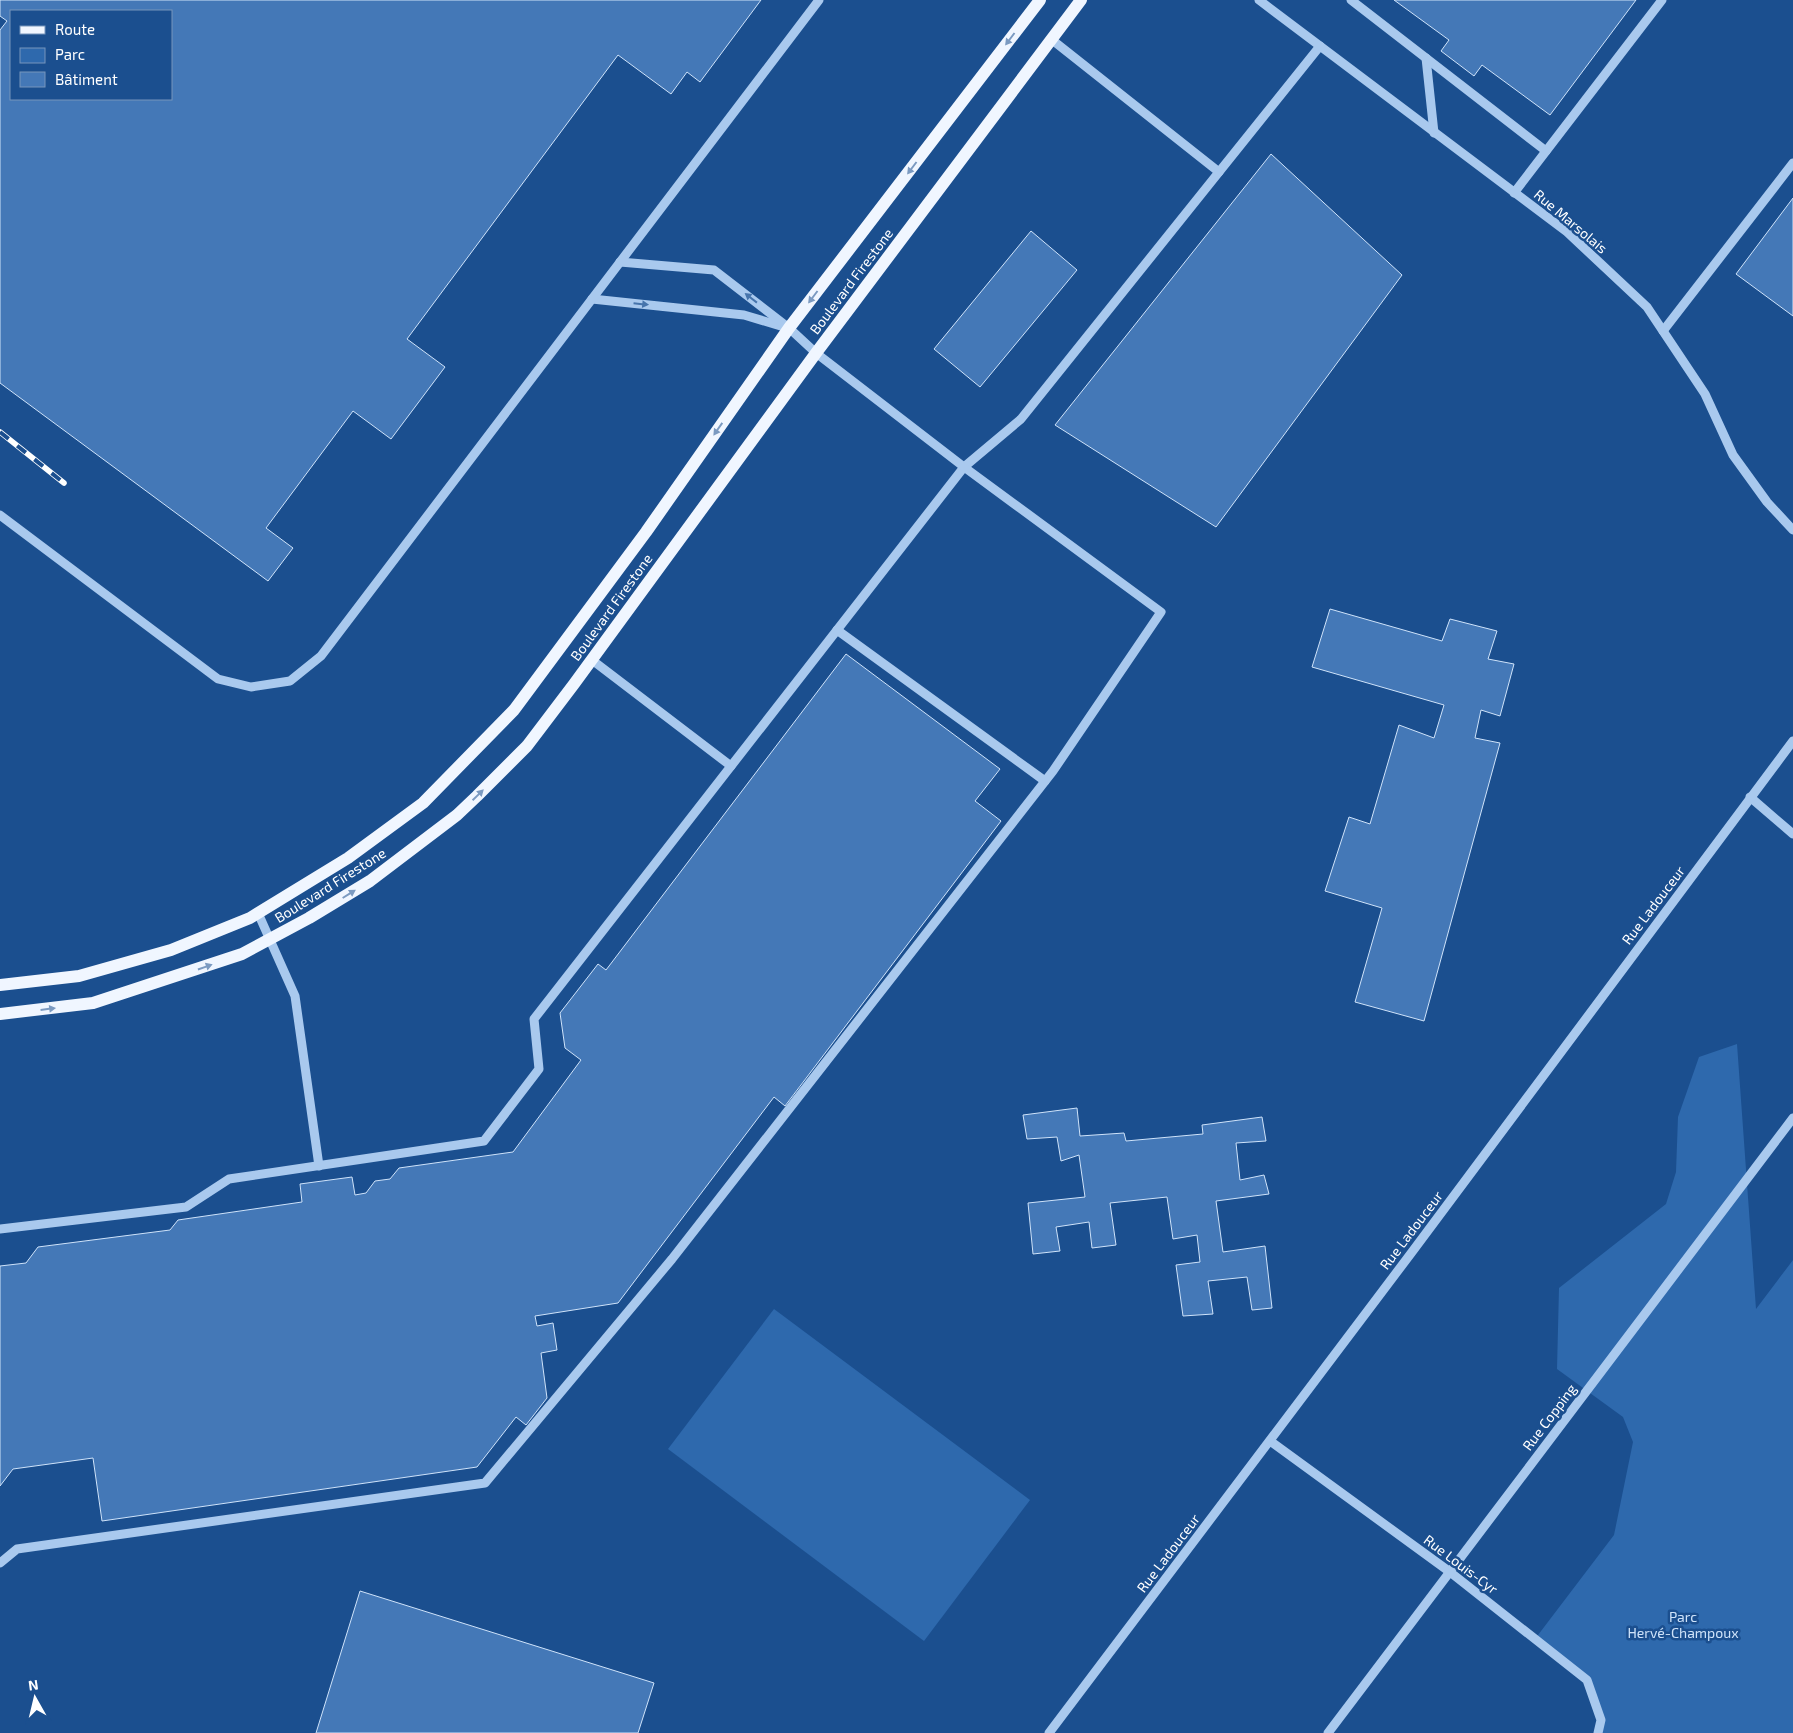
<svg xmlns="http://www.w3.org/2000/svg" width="1793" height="1733" font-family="'Exo 2',sans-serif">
<rect width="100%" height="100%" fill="#1b4f8f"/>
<g fill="#2e69ad">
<path d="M1737 1044 1756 1309 1793 1260V1733H1598L1601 1720 1587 1680 1535 1639 1614 1535 1633 1442 1623 1417 1557 1369 1559 1288 1666 1204 1676 1172 1678 1117 1699 1057Z"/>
<path d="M774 1309 1030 1500 924 1641 668 1449Z"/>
</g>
<g fill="#4478b7" stroke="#cfe3fa" fill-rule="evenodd">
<path d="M0 0H761L700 82 687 72 671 94 618 55 407 339 445 367 391 439 353 411 266 528 293 548 268 581 0 383V30L7 21 0 16ZM11 11H171V99H11Z"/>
<path d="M1394 0H1636L1550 115 1482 65 1474 76 1441 51 1449 40Z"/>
<path d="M1271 154 1402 275 1216 527 1055 425Z"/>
<path d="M1793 198V316L1736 274Z"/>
<path d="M1031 231 1077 270 980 387 934 349Z"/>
<path d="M1330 609 1442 641 1450 619 1497 631 1488 659 1514 664 1500 716 1481 710 1475 738 1500 743 1424 1021 1355 1002 1382 908 1325 891 1349 817 1370 824 1399 725 1434 738 1444 705 1312 667Z"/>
<path d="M846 654 1000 769 975 801 1001 821 785 1106 774 1097 618 1303 535 1316 537 1326 553 1323 557 1350 541 1353 547 1398 526 1425 516 1417 477 1467 102 1521 93 1458 13 1469 0 1486V1266L26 1263 38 1247 170 1230 178 1220 302 1202 300 1184 352 1177 355 1195 366 1193 375 1181 390 1179 399 1168 513 1152 581 1060 565 1048 560 1013 598 964 606 970Z"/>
<path d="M1077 1108 1080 1136 1124 1133 1126 1141 1203 1134 1202 1125 1262 1117 1266 1141 1236 1143 1240 1180 1264 1175 1269 1194 1216 1201 1223 1252 1265 1246 1272 1308 1252 1310 1247 1277 1208 1281 1213 1314 1183 1316 1176 1265 1200 1262 1197 1235 1173 1239 1167 1197 1110 1203 1116 1245 1092 1248 1089 1222 1056 1227 1060 1251 1033 1254 1028 1203 1085 1197 1079 1155 1061 1161 1057 1137 1027 1139 1023 1115Z"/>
<path d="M360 1591 654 1683 638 1733H316Z"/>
</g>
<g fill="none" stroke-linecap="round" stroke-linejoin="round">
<g stroke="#a9c9ee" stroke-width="9">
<path d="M1259 0 1567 232 1647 307 1705 394 1733 455 1767 502 1793 530"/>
<path d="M1351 0 1546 151"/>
<path d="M1051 39 1219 172"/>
<path d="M1426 58 1434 133"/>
<path d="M1514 193 1662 0"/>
<path d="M592 299 744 315 784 327"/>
<path d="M1663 331 1793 163"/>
<path d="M0 515 218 679 251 687 290 681 321 656 819 0"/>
<path d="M837 630 1045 781"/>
<path d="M592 660 731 766"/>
<path d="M1750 797 1793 834"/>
<path d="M258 913 295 996 319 1166"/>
<path d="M0 1229 186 1207 229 1179 484 1141 539 1069 534 1019 964 467 1021 419 1320 46"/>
<path d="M1270 1441 1450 1572 1587 1680 1601 1720 1598 1733"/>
<path d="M0 1563 17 1549 485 1483 672 1259 1053 771 1161 612 964 467 816 353 789 328 714 270 620 262"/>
<path d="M1049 1733 1412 1252 1793 741"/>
<path d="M1328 1733 1793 1118"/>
</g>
<g stroke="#f0f6ff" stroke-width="12">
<path d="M0 985 79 976 171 950 250 918 348 858 423 803 514 710 646 532 789 328 1040 0"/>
<path d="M0 1014 93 1003 242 954 309 918 370 881 457 815 477 796 527 746 574 684 816 353 1081 0"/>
</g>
<g stroke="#fff" stroke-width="5.5">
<path id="rail" d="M0 432 64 483"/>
</g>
<use href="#rail" stroke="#1b4f8f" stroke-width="4" stroke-dasharray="11" stroke-linecap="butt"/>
</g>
<defs><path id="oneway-solid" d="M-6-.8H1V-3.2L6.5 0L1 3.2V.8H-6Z" transform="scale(1.25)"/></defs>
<g fill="#7b9ac1">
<use href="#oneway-solid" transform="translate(1010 39) rotate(127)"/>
<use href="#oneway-solid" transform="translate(912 168) rotate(127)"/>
<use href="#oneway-solid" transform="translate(813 297) rotate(127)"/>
<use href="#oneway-solid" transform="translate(718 429) rotate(125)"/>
<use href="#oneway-solid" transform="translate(478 795) rotate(-44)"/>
<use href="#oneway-solid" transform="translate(349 894) rotate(-32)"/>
<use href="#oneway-solid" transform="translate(205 967) rotate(-19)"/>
<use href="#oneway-solid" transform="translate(48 1009) rotate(-7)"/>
</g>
<g fill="#4674ac">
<use href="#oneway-solid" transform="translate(751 298) rotate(-142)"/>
<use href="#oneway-solid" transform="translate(641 304) rotate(6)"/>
</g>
<g text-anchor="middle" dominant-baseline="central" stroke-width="5" stroke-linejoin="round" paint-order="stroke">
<g font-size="14" fill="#fff" stroke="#1b4f8f">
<text transform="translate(1571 221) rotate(40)">Rue Marsolais</text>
<text transform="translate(851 281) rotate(-53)">Boulevard Firestone</text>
<text transform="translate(611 607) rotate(-54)">Boulevard Firestone</text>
<text transform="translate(330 885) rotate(-32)">Boulevard Firestone</text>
<text transform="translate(1653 905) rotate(-53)">Rue Ladouceur</text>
<text transform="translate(1411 1230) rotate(-53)">Rue Ladouceur</text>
<text transform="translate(1549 1417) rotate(-53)">Rue Copping</text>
<text transform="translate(1168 1553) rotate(-53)">Rue Ladouceur</text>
<text transform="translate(1461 1564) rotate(37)">Rue Louis-Cyr</text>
</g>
<g font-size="14" fill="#cfe3fa" stroke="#1b4f8f">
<text x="1683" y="1616">Parc<tspan x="1683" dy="16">Hervé-Champoux</tspan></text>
</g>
</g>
<rect x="10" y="10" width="162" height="90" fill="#1b4f8f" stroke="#7695bc"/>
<rect x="20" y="26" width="25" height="8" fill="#f0f6ff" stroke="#7695bc"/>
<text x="55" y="35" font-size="15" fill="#ffffff">Route</text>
<rect x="20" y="48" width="25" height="15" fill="#2e69ad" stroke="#7695bc"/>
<text x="55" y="60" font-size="15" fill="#ffffff">Parc</text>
<rect x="20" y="72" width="25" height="15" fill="#4478b7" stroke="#7695bc"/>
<text x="55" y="85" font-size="15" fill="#ffffff">Bâtiment</text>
<g transform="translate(35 1698) rotate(352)" stroke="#1b4f8f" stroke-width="4" paint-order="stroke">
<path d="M0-4L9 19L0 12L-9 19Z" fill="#ffffff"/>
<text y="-8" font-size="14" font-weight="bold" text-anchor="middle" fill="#ffffff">N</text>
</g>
</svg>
